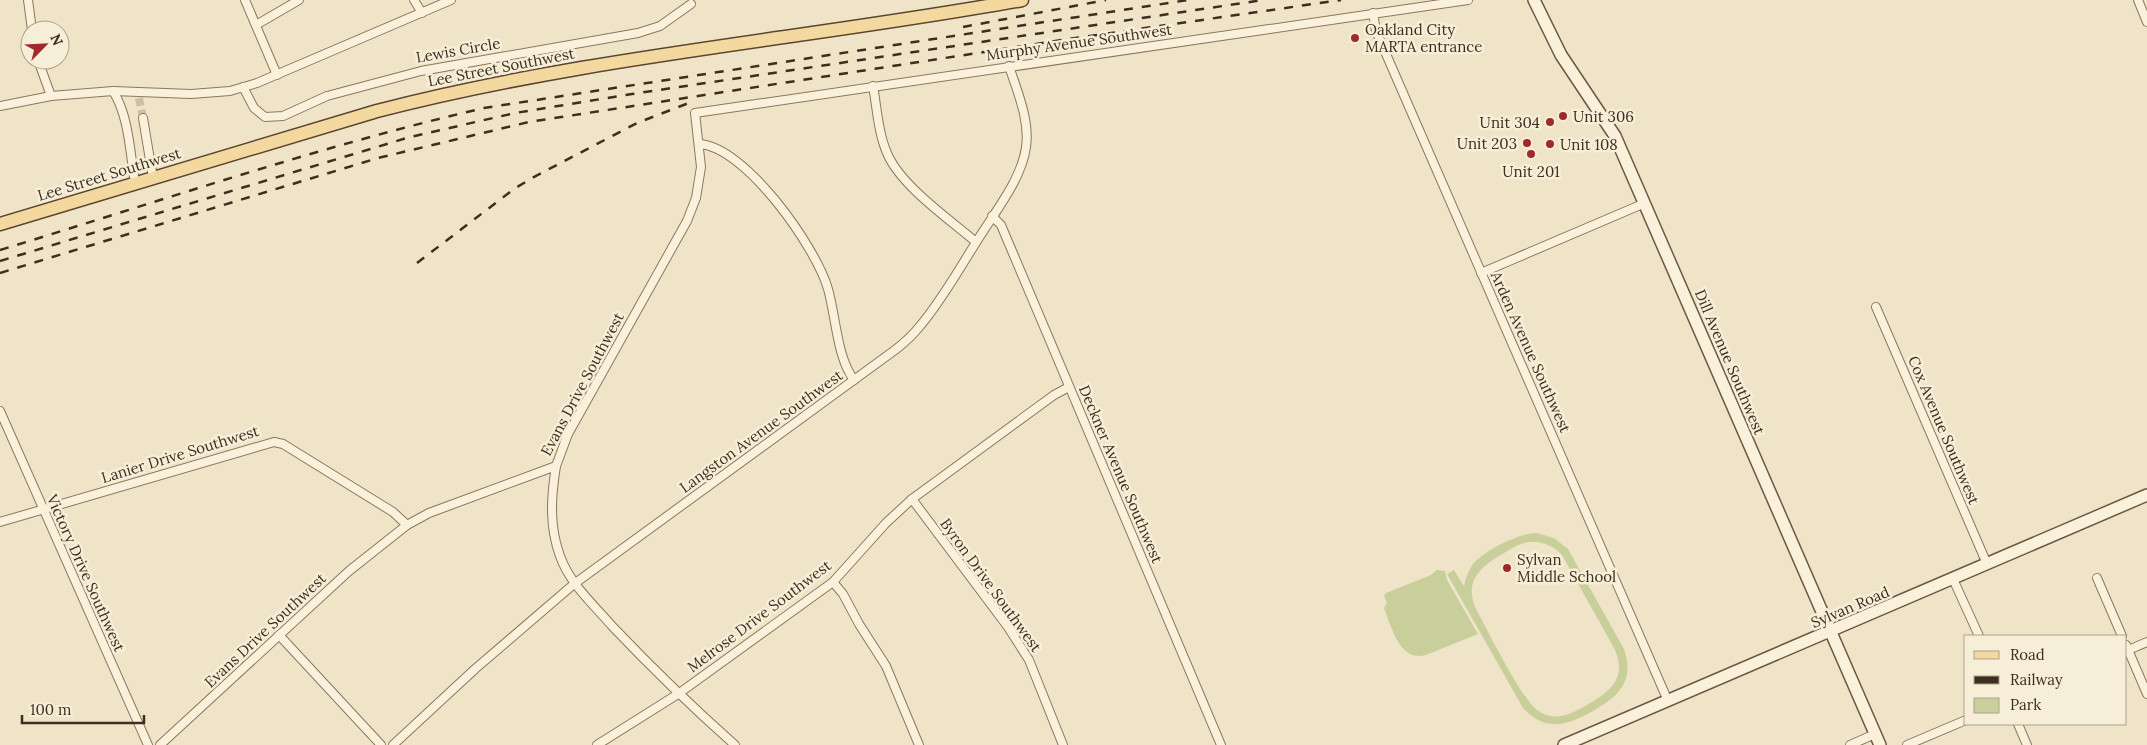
<svg xmlns="http://www.w3.org/2000/svg" width="2147" height="745" font-family="Lora,serif">
<rect width="100%" height="100%" fill="#f0e4c8"/>
<g fill="#c9cf9b" fill-rule="evenodd">
<path d="M1537 533 1554 538 1568 549 1624 649C1635 681 1619 696 1593 711 1568 725 1545 733 1523 708L1447 574 1454 570 1464 586C1466 578 1468 571 1473 564 1485 550 1519 533 1537 533ZM1529 542C1543 541 1553 546 1562 555L1614 648C1628 677 1611 691 1587 705 1571 714 1554 723 1537 710 1521 698 1488 631 1476 609 1463 580 1482 566 1504 553 1512 548 1520 543 1529 542Z"/>
<path d="M1437 570 1445 571 1447 580 1478 634 1426 655C1400 663 1391 626 1384 608L1387 603 1384 596 1386 593 1431 575Z"/>
</g>
<g fill="none" stroke-linecap="round" stroke-linejoin="round">
<path stroke="#ccc0a6" stroke-width="8" stroke-dasharray="8 4" stroke-linecap="butt" d="M139 98 143 118"/>
<g stroke="#8d765c" stroke-width="10">
<g id="street">
<path d="M28 0 32 30"/>
<path d="M245 0 277 75"/>
<path d="M414 0 422 13"/>
<path d="M2138 0 2147 22"/>
<path d="M1373 13 1376 31 1668 701"/>
<path d="M256 25 299 0"/>
<path d="M38 60 51 96"/>
<path d="M873 86C877 108 878 132 887 153 900 185 949 219 976 242"/>
<path d="M243 87 254 108 265 117 283 116 327 96 421 71 638 33 660 26 691 4"/>
<path d="M113 91C129 116 130 153 135 183"/>
<path d="M0 106 51 96 113 91 191 94 230 91 257 83 451 0"/>
<path d="M143 118 153 178"/>
<path d="M699 144C745 146 816 247 828 289 836 317 837 358 854 380"/>
<path d="M992 216 1001 225 1221 745"/>
<path d="M1481 273 1645 203"/>
<path d="M1876 307 1987 564"/>
<path d="M0 411 148 745"/>
<path d="M556 466C551 497 549 526 560 556 570 584 593 604 612 626 652 668 692 707 735 745"/>
<path d="M912 499 1008 627 1029 660 1063 745"/>
<path d="M0 522 274 442 283 444 393 512 407 525"/>
<path d="M2097 578 2122 636"/>
<path d="M1953 579 1979 636"/>
<path d="M833 582 843 594 859 624 886 666 919 745"/>
<path d="M279 635 381 745"/>
<path d="M2126 645 2147 694"/>
<path d="M2126 651 2147 642"/>
<path d="M2018 724 2027 745"/>
<path d="M160 745 349 571 407 525 429 513 556 466 568 434 687 221 696 198 701 167 695 113 1468 0"/>
<path d="M393 745 475 669 574 584 895 350C904 343 913 335 920 326 942 300 959 269 977 241 994 213 1022 179 1026 147 1030 120 1017 91 1009 66"/>
<path d="M597 745 678 694 833 582 886 523 912 499 1054 395 1069 387"/>
<path d="M1850 745 1875 734"/>
<path d="M1907 745 1966 720"/>
</g>
</g>
<g stroke="#6f573f" stroke-width="14">
<g id="secondary">
<path d="M1534 0 1561 55 1615 136 1880 745"/>
<path d="M1564 745 2147 495"/>
</g>
</g>
<g stroke="#5b4430" stroke-width="15">
<path id="primary" d="M0 224 377 111C589 56 807 39 1022 0"/>
</g>
<use href="#street" stroke="#faf1dc" stroke-width="8"/>
<use href="#secondary" stroke="#faf1dc" stroke-width="11"/>
<use href="#primary" stroke="#f3d9a0" stroke-width="12"/>
<g stroke="#3d2e20" stroke-width="2.5" stroke-dasharray="9 9" stroke-linecap="butt">
<path d="M963 27 1106 0"/>
<path d="M0 250C161 201 320 146 484 108L1188 0"/>
<path d="M0 261 410 137 515 113 632 94 1263 0"/>
<path d="M417 263 514 189 532 178 637 123 694 101"/>
<path d="M0 273 378 158 529 122 1062 40 1341 0"/>
</g>
</g>
<g fill="#9e2a2b" stroke="#f7eed8" stroke-width="2">
<circle cx="1355" cy="38" r="5"/>
<circle cx="1563" cy="116" r="5"/>
<circle cx="1550" cy="122" r="5"/>
<circle cx="1527" cy="143" r="5"/>
<circle cx="1550" cy="144" r="5"/>
<circle cx="1531" cy="154" r="5"/>
<circle cx="1507" cy="568" r="5"/>
</g>
<g text-anchor="middle" dominant-baseline="central" stroke-width="5" stroke-linejoin="round" paint-order="stroke">
<g font-size="15" fill="#3d2e20" stroke="#f7eed8" text-anchor="start">
<text x="1365" y="29">Oakland City<tspan x="1365" dy="17">MARTA entrance</tspan></text>
<text x="1573" y="116">Unit 306</text>
<text x="1540" y="122" text-anchor="end">Unit 304</text>
<text x="1517" y="143" text-anchor="end">Unit 203</text>
<text x="1560" y="144">Unit 108</text>
<text x="1531" y="171" text-anchor="middle">Unit 201</text>
<text x="1517" y="559">Sylvan<tspan x="1517" dy="17">Middle School</tspan></text>
</g>
<g font-size="15" fill="#3d2e20" stroke="#f7eed8">
<text transform="translate(1079 42) rotate(-8)">Murphy Avenue Southwest</text>
<text transform="translate(458 50) rotate(-10)">Lewis Circle</text>
<text transform="translate(501 67) rotate(-11)">Lee Street Southwest</text>
<text transform="translate(109 174) rotate(-17)">Lee Street Southwest</text>
<text transform="translate(1531 352) rotate(66)">Arden Avenue Southwest</text>
<text transform="translate(1730 362) rotate(67)">Dill Avenue Southwest</text>
<text transform="translate(582 384) rotate(-62)">Evans Drive Southwest</text>
<text transform="translate(1944 430) rotate(67)">Cox Avenue Southwest</text>
<text transform="translate(761 431) rotate(-36)">Langston Avenue Southwest</text>
<text transform="translate(180 454) rotate(-17)">Lanier Drive Southwest</text>
<text transform="translate(1121 474) rotate(67)">Deckner Avenue Southwest</text>
<text transform="translate(86 573) rotate(66)">Victory Drive Southwest</text>
<text transform="translate(991 585) rotate(54)">Byron Drive Southwest</text>
<text transform="translate(1850 607) rotate(-23)">Sylvan Road</text>
<text transform="translate(759 616) rotate(-37)">Melrose Drive Southwest</text>
<text transform="translate(265 630) rotate(-43)">Evans Drive Southwest</text>
</g>
</g>
<rect x="1964" y="635" width="162" height="90" fill="#f7eed8" stroke="#ada18e"/>
<rect x="1974" y="651" width="25" height="8" fill="#f3d9a0" stroke="#ada18e"/>
<text x="2010" y="660" font-size="15" fill="#3d2e20">Road</text>
<rect x="1974" y="676" width="25" height="8" fill="#3d2e20" stroke="#ada18e"/>
<text x="2010" y="685" font-size="15" fill="#3d2e20">Railway</text>
<rect x="1974" y="698" width="25" height="15" fill="#c9cf9b" stroke="#ada18e"/>
<text x="2010" y="710" font-size="15" fill="#3d2e20">Park</text>
<g transform="translate(45 45) rotate(66)"><circle r="24" fill="#f7eed8" stroke="#ada18e"/>
<path d="M0-4L9 19L0 12L-9 19Z" fill="#9e2a2b"/>
<text y="-8" font-size="14" font-weight="bold" text-anchor="middle" fill="#3d2e20">N</text>
</g>
<path d="M22 715v8h122v-8" fill="none" stroke="#3d2e20" stroke-width="2.5"/>
<text x="30" y="715" font-size="15" fill="#3d2e20" stroke="#f7eed8" stroke-width="4" paint-order="stroke">100 m</text>
</svg>
